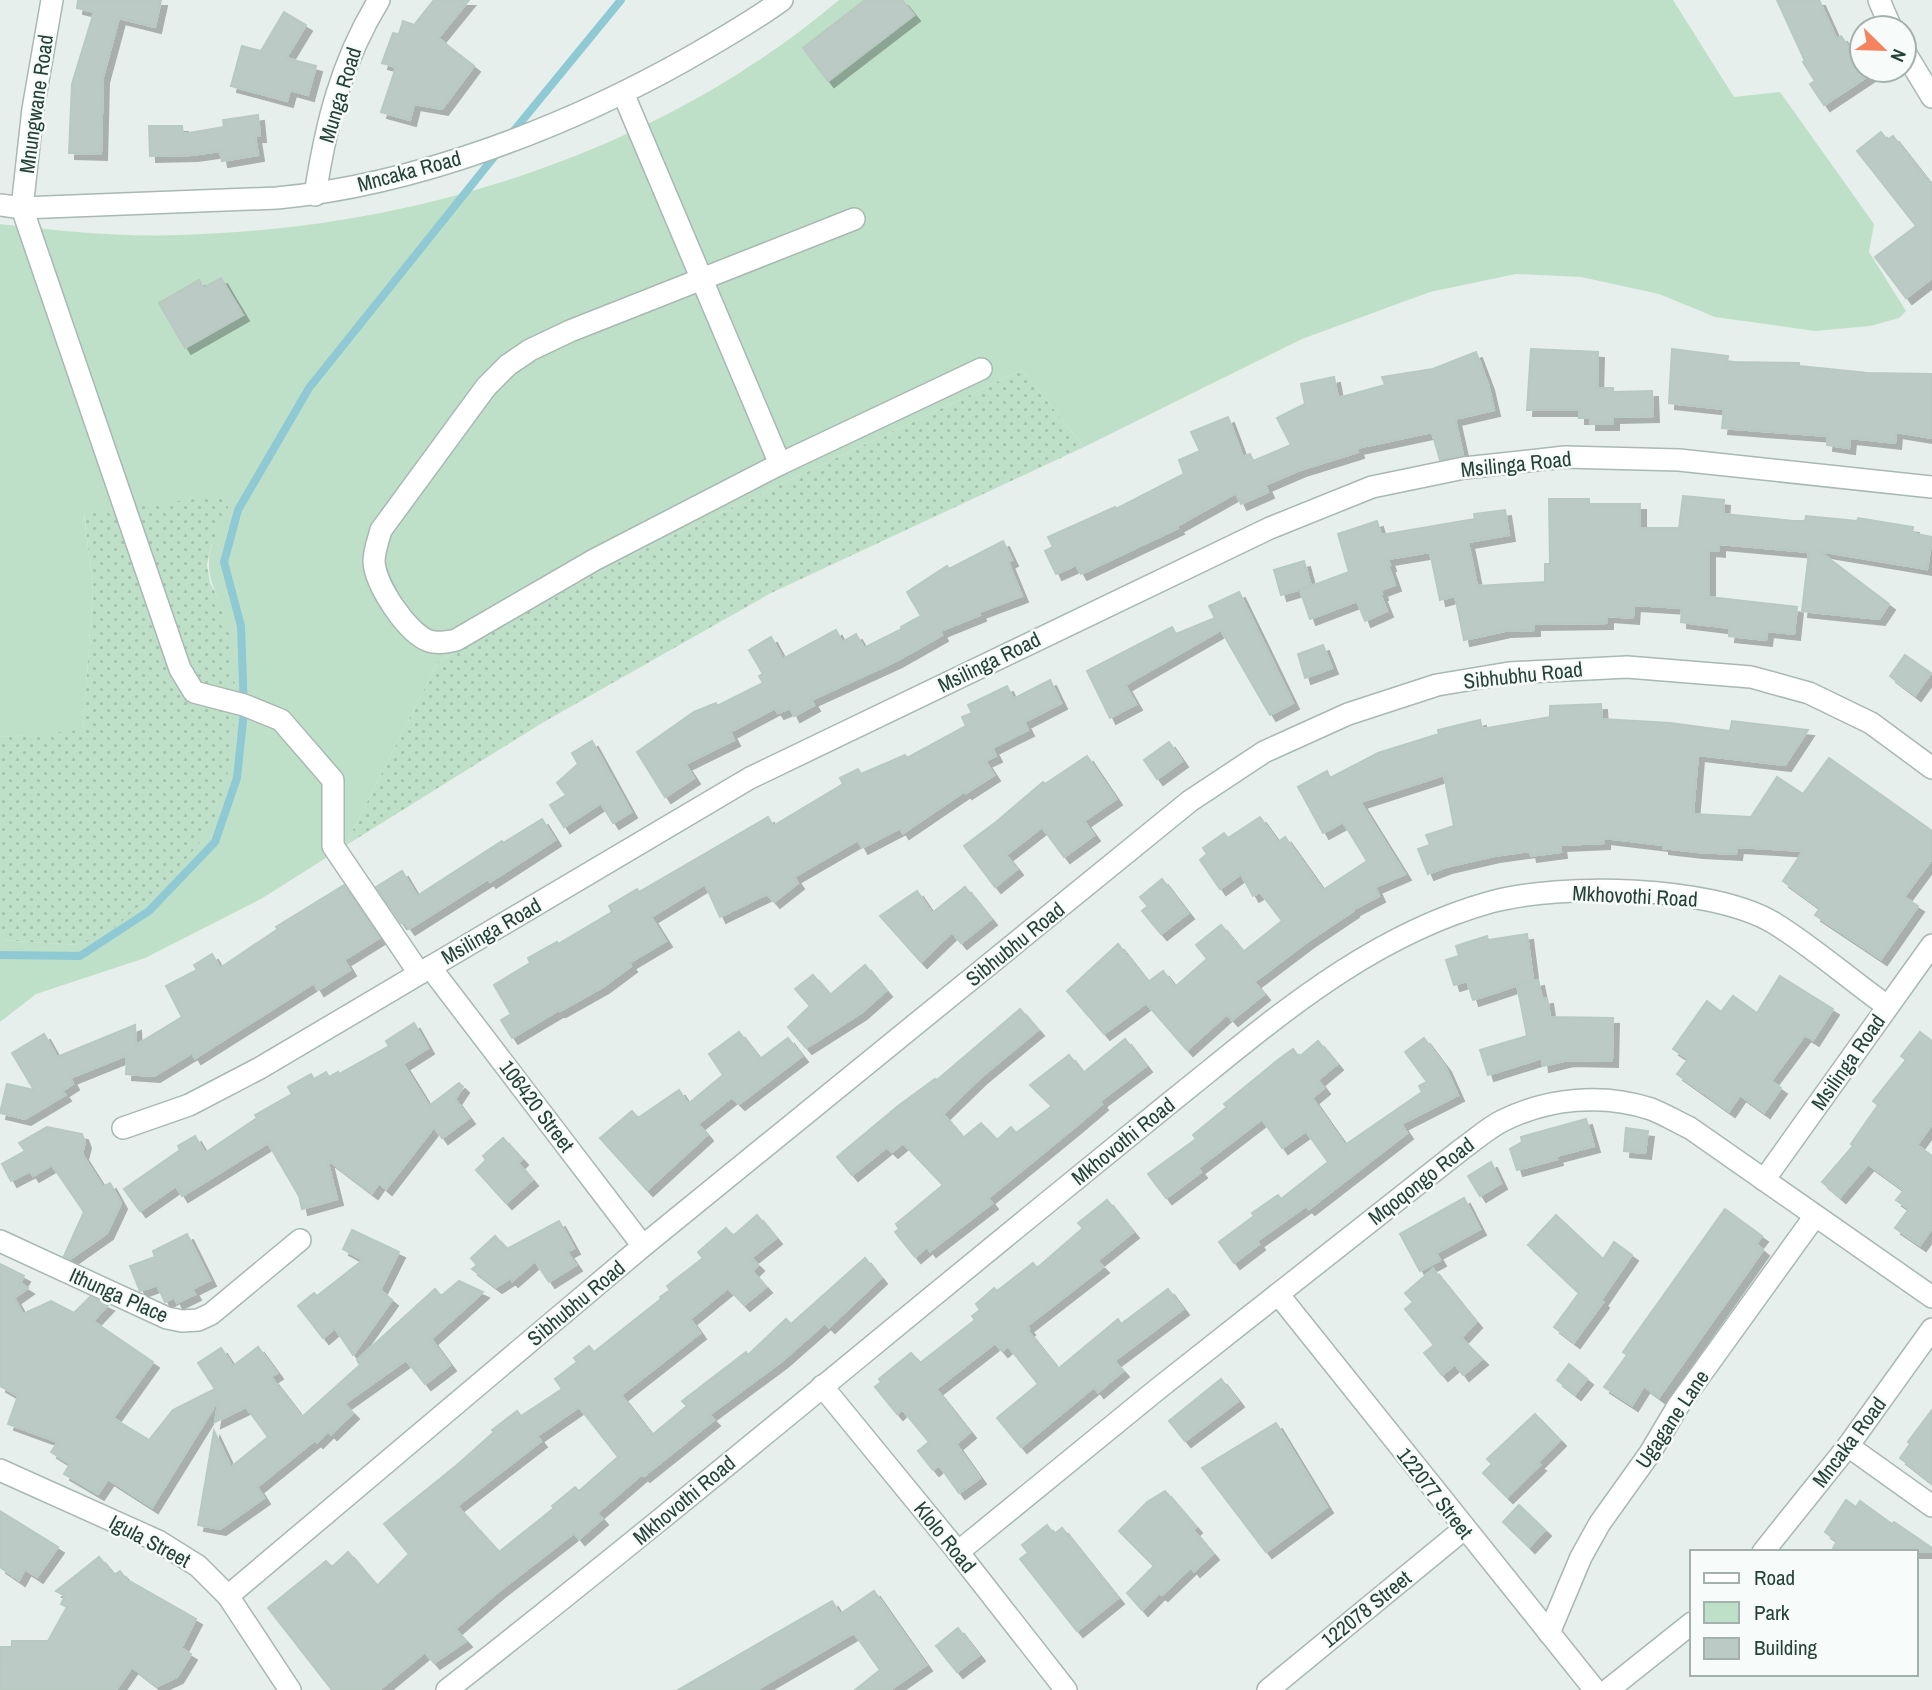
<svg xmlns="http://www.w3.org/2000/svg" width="1932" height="1690" font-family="'Archivo Narrow',sans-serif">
<defs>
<pattern id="garden-dots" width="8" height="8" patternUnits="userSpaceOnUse" patternTransform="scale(1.75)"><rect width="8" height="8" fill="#bfe0c8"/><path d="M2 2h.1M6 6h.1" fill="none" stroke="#a4c1ad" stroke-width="1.8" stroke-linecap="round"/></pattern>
<filter id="shadow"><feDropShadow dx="6" dy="6" stdDeviation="0" flood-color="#0004"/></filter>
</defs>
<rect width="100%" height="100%" fill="#e6efeb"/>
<path fill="#bfe0c8" d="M839 0H1673L1734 97 1780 92 1874 224 1869 252 1906 311 1899 318 1870 326 1815 331 1715 317 1659 294 1581 277 1516 274 1430 292 1302 339 1084 447 1022 370 613 564 438 662 345 846 261 899 145 958 36 994 0 1022V940L80 945 220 601C196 558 216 535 233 495L84 514 93 590 83 731 0 737V224C59 231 119 237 179 235 415 229 657 154 839 0Z"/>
<g fill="url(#garden-dots)">
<path d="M1022 370 1084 447 771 593 542 723 345 846 438 662 613 564Z"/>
<path d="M234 494 211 546 207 565 210 583 220 601 230 637 235 689 233 753 214 825 172 876 113 929 80 945 0 940V737L83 730 93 590 84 513Z"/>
</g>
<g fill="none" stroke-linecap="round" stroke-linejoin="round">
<g stroke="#8ec9d4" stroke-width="8">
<path d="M512 133 621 0"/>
<path d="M0 955 80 956 149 911 215 842 237 778 244 711 241 626 224 562 238 510 309 388 498 152"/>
</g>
</g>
<g fill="#bbcac4" stroke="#b8c9c2" stroke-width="2" fill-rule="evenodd" filter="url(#shadow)">
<path d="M78 0H161L155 27 119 18 103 77 101 154 69 153 72 84 94 12 77 8Z"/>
<path d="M434 0H469L438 38 474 66 442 109 414 104 410 120 381 112 396 67 382 63 393 33 399 34 403 21 414 25Z"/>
<path d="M865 0H902L914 15 828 81 803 48Z"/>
<path d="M1777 0H1819L1837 40 1841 36 1868 76 1824 105 1810 84 1815 81 1803 62 1805 61Z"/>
<path d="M284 12 306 25 286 58 316 66 308 95 290 90 287 101 231 86 242 46 261 51Z"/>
<path d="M258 115 260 136H255L258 155 222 161 220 151 192 155 150 156 149 126H182L183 134 224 127 223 120Z"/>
<path d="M1881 132 1887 140 1893 136 1932 186V278L1906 298 1875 257 1916 226 1857 151Z"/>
<path d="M221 278 243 315 185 348 159 303 199 280 203 288Z"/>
<path d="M1531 349 1598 352 1597 388H1613V392L1652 391 1653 416 1613 417V424H1590V418H1579V410H1527Z"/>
<path d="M1672 349 1728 356 1727 362 1799 363V366L1868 373 1932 374V438L1896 432 1895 443 1850 438 1849 448 1827 445 1828 436 1722 428 1724 409 1669 403Z"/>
<path d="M1476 352 1488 384 1494 410 1455 419 1463 455 1440 460 1432 432 1357 448 1358 452 1300 470 1265 485 1268 492 1241 504 1236 493 1177 526 1178 528 1081 574 1076 565 1056 574 1045 551 1053 547 1048 537 1115 507 1116 509 1184 474 1179 460 1200 451 1191 432 1228 417 1243 457 1250 454 1253 461 1291 445 1277 418 1305 404 1301 384 1334 377 1338 398 1385 385 1382 377 1433 369Z"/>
<path d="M1683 496 1724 500 1723 514 1794 521H1805L1806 516 1857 521 1858 518 1913 527 1912 533 1932 537 1927 569 1819 551 1889 604 1879 619 1802 611 1809 552 1719 544V551L1709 550V597L1797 607 1794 634 1767 631 1766 640 1729 636 1730 628 1681 622 1682 608 1634 605 1633 618 1607 616V623L1534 624V630L1505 631 1464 640 1455 596 1440 600 1430 552 1388 559 1390 565H1388L1395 585 1381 590 1382 594H1380L1387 611 1365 621 1357 601 1310 619 1300 590 1349 572 1338 534 1377 521 1381 535 1475 519 1474 514 1505 510 1509 535 1468 542 1477 586 1545 582V564H1550L1549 499H1589V504H1640V528H1679Z"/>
<path d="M1003 541 1012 560 1008 562 1022 596 979 612 980 615 940 631 942 635 896 661 811 700 814 705 794 716 790 708 778 713 775 708 730 732 734 740 685 764 694 778 665 797 637 752 694 712 716 703 717 706 763 683 759 676 763 674 749 650 771 637 783 659 836 630 842 642 856 634 864 648 902 629 901 627 921 616 907 592 947 566 949 569Z"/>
<path d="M1304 561 1311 586 1281 595 1274 570Z"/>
<path d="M1239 592 1293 703 1270 715 1221 630 1125 685 1136 704 1110 718 1087 671 1172 627 1176 634 1215 618 1209 606Z"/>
<path d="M1323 645 1332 668 1305 678 1298 654Z"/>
<path d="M1905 655 1931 673 1915 695 1890 676Z"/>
<path d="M1050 680 1061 703 1024 722 1028 730 992 748 996 756 985 761 994 775 966 793 965 791 903 833 900 828 862 848 858 840 794 877 798 883 774 902 767 894 720 917 705 884 651 917 666 941 629 963 631 966 603 987 560 1011 559 1010 512 1038 501 1020 511 1014 494 985 530 963 528 958 557 942 558 944 612 912 609 906 637 889 639 892 768 817 773 826 843 784 840 778 858 769 861 774 905 755 907 758 966 726 962 717 972 713 968 705 1007 686 1013 699Z"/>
<path d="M1601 704 1602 719 1670 723 1730 731 1732 721 1808 730 1785 765 1698 755 1693 814 1751 817 1777 777 1803 794 1829 758 1932 831V859L1904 897 1918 906 1881 959 1815 915 1820 908 1783 881 1803 851 1737 847 1736 854 1697 852 1663 848V845L1604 838V843L1560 845 1561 852 1531 856 1530 851 1494 856 1446 867 1428 874 1418 849 1430 845 1426 835 1454 826 1444 775 1360 802 1405 874 1375 887 1379 896 1352 910 1353 911 1307 942 1254 982 1264 994 1232 1020 1227 1014 1187 1050 1146 1003 1104 1034 1067 991 1118 944 1148 982 1163 971 1175 987 1207 959 1196 945 1221 925 1243 952 1282 921 1260 892 1253 896 1241 874 1220 889 1200 860 1207 854 1203 848 1224 833 1228 838 1260 817 1278 842 1285 837 1323 890 1367 861 1343 822 1323 833 1298 787 1327 771 1330 778 1378 753 1439 734 1438 730 1480 720 1482 729 1550 717V706Z"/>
<path d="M592 741 631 812 613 823 601 803 564 827 550 805 566 795 557 783 578 764 572 753Z"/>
<path d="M1169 742 1182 761 1157 779 1144 760Z"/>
<path d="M1087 756 1116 799 1084 821 1094 835 1064 857 1042 827 1006 855 1017 869 995 887 964 846 996 822 1043 782 1045 784Z"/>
<path d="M542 819 555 840 490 882 488 879 409 929 404 922 401 923 376 887 402 871 417 896 502 841 503 843Z"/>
<path d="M1162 879 1188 913 1161 934 1142 911 1148 906 1140 897Z"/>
<path d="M344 885 379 938 344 960 350 970 318 990 314 983 195 1058 192 1053 154 1076 126 1074 127 1055 70 1078 73 1084 62 1091 65 1095 25 1119 0 1113 7 1084 34 1090 12 1053 44 1034 57 1057 135 1025 136 1045 182 1017 166 986 197 970 194 965 212 954 220 968 278 929 276 927Z"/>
<path d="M965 887 991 919 961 943 952 932 921 962 880 916 917 891 932 913Z"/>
<path d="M1527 934 1533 980 1473 1000 1467 981 1454 985 1446 960 1459 956 1456 946 1487 936 1488 940Z"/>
<path d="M865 965 886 991 861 1013 806 1048 788 1027 810 1006 795 989 813 975 830 995Z"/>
<path d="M1780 976 1833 1009 1813 1040 1805 1035 1771 1081 1781 1088 1764 1112 1740 1095 1729 1111 1677 1074 1688 1059 1673 1049 1707 1001 1721 1012 1733 996 1757 1013Z"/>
<path d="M1538 980 1542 999 1547 998 1550 1017 1613 1018 1612 1061 1568 1060 1543 1066 1542 1058 1488 1075 1480 1050 1527 1036 1517 985Z"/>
<path d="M1020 1009 1038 1030 980 1078 943 1114 963 1138 981 1123 997 1140 1011 1127 1016 1133 1052 1106 1030 1085 1069 1055 1083 1073 1125 1039 1146 1066 1100 1101 1102 1104 1075 1127 988 1198 992 1203 930 1251 927 1247 915 1257 895 1232 899 1229 896 1224 943 1185 903 1143 892 1152 887 1147 852 1175 837 1157 898 1106 935 1079 937 1080Z"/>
<path d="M414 1023 428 1048 403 1064 429 1106 459 1083 463 1087 455 1099 469 1118 442 1138 434 1127 386 1189 379 1183 372 1193 327 1159 337 1199 302 1209 299 1196 268 1143 182 1196 176 1186 140 1211 124 1189 180 1150 178 1146 195 1136 205 1153 257 1118 255 1115 292 1094 288 1087 311 1074 314 1079 326 1072 329 1077 338 1072 339 1074 389 1046 386 1041Z"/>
<path d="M739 1032 760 1059 788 1038 802 1056 739 1104 732 1097 698 1124 707 1135 647 1190 600 1138 632 1111 638 1118 679 1090 688 1104 723 1075 709 1054Z"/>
<path d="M1920 1032 1932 1041V1124L1917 1145 1932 1156V1228L1920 1245 1895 1228 1909 1209 1896 1200 1904 1190 1868 1164 1840 1197 1822 1182 1853 1146 1851 1144 1878 1105 1873 1101 1906 1060 1901 1056Z"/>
<path d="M1424 1038 1445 1066 1458 1095 1401 1124 1407 1133 1309 1209 1306 1206 1257 1241 1259 1244 1234 1263 1219 1242 1254 1216 1252 1213 1278 1195 1281 1199 1328 1162 1306 1131 1282 1148 1262 1119 1198 1168 1201 1172 1166 1198 1148 1174 1196 1139 1193 1135 1227 1107 1224 1104 1279 1059 1293 1049 1299 1057 1318 1041 1337 1064 1318 1080 1324 1088 1312 1098 1345 1145 1422 1092 1419 1086 1427 1082 1405 1052Z"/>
<path d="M1586 1119 1594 1146 1556 1156 1557 1159 1517 1170 1510 1149 1522 1142 1521 1137Z"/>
<path d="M47 1127 82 1134 85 1142 82 1154 103 1187 110 1183 121 1203 107 1233 70 1259 64 1256 84 1212 52 1165 33 1176 30 1171 11 1181 2 1164 25 1151 19 1143Z"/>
<path d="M1626 1128 1648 1131 1645 1153 1624 1151Z"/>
<path d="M503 1138 522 1159 518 1163 532 1180 506 1203 476 1170 486 1160 483 1156Z"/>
<path d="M1491 1162 1501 1183 1480 1196 1468 1176Z"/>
<path d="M1464 1198 1480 1229 1436 1253 1440 1260 1420 1271 1400 1234Z"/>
<path d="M1107 1200 1133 1232 1097 1261 1103 1267 1027 1326 1029 1329 1027 1330 1058 1369 1118 1319 1121 1324 1168 1289 1183 1309 1114 1361 1123 1371 1098 1392 1094 1387 1021 1447 997 1418 1038 1384 1008 1346 1002 1351 995 1343 936 1389 970 1432 956 1444 980 1478 959 1493 939 1465 933 1470 918 1451 929 1442 902 1409 897 1414 875 1387 881 1382 879 1379 911 1353 920 1363 975 1320 972 1316 980 1310 976 1304 994 1288 997 1291 1033 1263 1037 1268 1083 1228 1078 1223Z"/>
<path d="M1725 1209 1762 1236 1756 1244 1763 1250 1659 1397 1644 1386 1632 1405 1604 1387 1627 1355 1623 1352Z"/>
<path d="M757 1215 776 1238 751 1258 758 1265 752 1271 766 1287 744 1305 728 1288 690 1319 700 1333 621 1395 652 1435 687 1406 682 1401 746 1352 748 1355 786 1319 791 1324 865 1258 881 1278 829 1327 825 1323 782 1361 709 1415 714 1420 644 1476 642 1474 597 1513 602 1519 579 1539 574 1533 499 1591 455 1629 466 1641 434 1663 425 1652 379 1690H332L268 1608 326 1561 332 1567 348 1552 377 1586 409 1554 384 1524 457 1465 494 1432 492 1430 517 1411 521 1416 562 1389 555 1379 577 1362 574 1358 589 1346 594 1352 661 1299 660 1297 670 1290 667 1286 703 1258 698 1252 726 1228 733 1236ZM579 1407 618 1457 579 1491 575 1487 552 1506 554 1508 499 1552 457 1506 541 1441 537 1436Z"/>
<path d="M1556 1215 1603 1259 1614 1242 1632 1255 1601 1300 1603 1302 1574 1342 1554 1327 1579 1293 1528 1245Z"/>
<path d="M559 1221 574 1248 567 1252 576 1265 549 1282 535 1261 512 1281 510 1278 496 1287 472 1269 477 1265 471 1258 495 1236 507 1249Z"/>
<path d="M352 1230 399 1252 380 1290 392 1300 353 1355 335 1328 323 1338 298 1306 314 1293 317 1296 363 1260 343 1249Z"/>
<path d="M187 1234 210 1280 192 1289 195 1294 177 1303 174 1297 165 1302 157 1285 140 1291 130 1266 155 1257 153 1251Z"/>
<path d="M0 1264 24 1276 20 1283 28 1288 14 1298 23 1314 51 1301 74 1313 90 1297 108 1305 93 1321 153 1362 113 1418 149 1440 173 1410 215 1389 198 1363 221 1348 233 1366 258 1347 277 1373 271 1377 302 1417 360 1365 357 1360 435 1289 441 1296 459 1281 483 1292 431 1339 450 1365 425 1384 406 1360 344 1404 353 1413 331 1434 328 1431 317 1442 315 1440 257 1487 264 1498 220 1529 198 1525 214 1431 231 1467 268 1437 246 1407 215 1422 219 1399 152 1507 108 1479 98 1494 64 1474 70 1464 51 1452 58 1442 8 1424 18 1396 0 1386Z"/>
<path d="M1433 1269 1476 1322 1461 1338 1482 1359 1463 1375 1455 1364 1442 1375 1424 1353 1434 1345 1405 1309 1413 1302 1405 1293Z"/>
<path d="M1569 1364 1587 1379 1575 1394 1557 1380Z"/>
<path d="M1221 1379 1238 1401 1185 1441 1169 1421Z"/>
<path d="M1932 1410V1483L1900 1458 1910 1444 1908 1442Z"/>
<path d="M1535 1414 1560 1440 1537 1463 1540 1465 1507 1497 1483 1473 1492 1464 1487 1459Z"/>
<path d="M1276 1423 1327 1507 1266 1552 1202 1468Z"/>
<path d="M1165 1491 1196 1527 1193 1530 1213 1554 1194 1571 1191 1567 1162 1595 1159 1593 1142 1610 1127 1593 1154 1566 1119 1531 1147 1502Z"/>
<path d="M1846 1500 1856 1507 1860 1501 1892 1524 1894 1522 1932 1548V1552H1831L1837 1541 1825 1532Z"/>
<path d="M1519 1505 1545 1530 1529 1547 1503 1522Z"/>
<path d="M0 1511 58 1547 37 1577 25 1569 19 1580 0 1567Z"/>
<path d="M1047 1525 1054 1534 1062 1528 1118 1598 1077 1631 1020 1559 1028 1553 1022 1545Z"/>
<path d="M99 1557 114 1575 120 1571 130 1584 131 1582 196 1619 181 1648 191 1654 177 1677 157 1686 132 1667 116 1690H0L1 1647H12V1641H48L67 1607 61 1604 65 1596 56 1591Z"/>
<path d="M874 1591 926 1665 890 1690H855L880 1670 854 1633 756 1690H678L832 1601 840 1614Z"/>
<path d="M958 1628 979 1655 957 1672 936 1646Z"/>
</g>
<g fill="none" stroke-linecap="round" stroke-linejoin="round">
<g stroke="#a8b8b2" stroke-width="24">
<g id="minor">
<path d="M52 0 33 109 22 208 180 669 194 692 244 705 281 720 333 780V846L419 973"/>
<path d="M1879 0 1891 28"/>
<path d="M1904 51 1932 97"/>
<path d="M623 93 780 464"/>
<path d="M315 195C326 124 341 62 379 0"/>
<path d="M0 205 22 208 277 198C416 185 566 127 687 59 720 40 752 22 782 0"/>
<path d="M854 219 570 331 530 350 508 365 486 387 381 530C378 541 374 551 374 562 376 586 407 633 429 641 438 644 447 642 456 640L594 560 780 464 981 369"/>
<path d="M430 967 643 1246"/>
<path d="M123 1128 189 1105 260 1068 750 778 1270 528 1372 487 1464 468 1565 457 1679 460 1932 487"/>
<path d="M1764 1180 1932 945"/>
<path d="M0 1241 167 1318 182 1321 198 1320 211 1314 300 1240"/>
<path d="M1278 1294 1595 1690"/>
<path d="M822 1386 958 1552 1066 1690"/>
<path d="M1848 1446 1932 1506"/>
<path d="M0 1470 158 1541 198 1566 228 1596 290 1690"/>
<path d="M958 1552 1159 1388 1462 1149C1475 1140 1488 1128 1502 1121 1548 1098 1603 1093 1651 1109 1664 1114 1677 1122 1690 1128L1932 1297"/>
<path d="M1763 1552 1848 1446 1932 1329"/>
<path d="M228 1596 643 1246 1190 801 1264 752 1348 714 1437 685 1509 673 1627 667 1751 677 1809 693 1871 723 1932 768"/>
<path d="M1549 1633 1581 1557 1600 1523 1650 1453 1678 1406 1815 1216"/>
<path d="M447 1690C654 1528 855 1359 1059 1193 1108 1153 1158 1112 1208 1072 1294 1002 1382 932 1491 902 1561 883 1710 885 1774 923 1813 947 1849 979 1887 1006"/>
<path d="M1268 1690 1464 1529"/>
<path d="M1608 1690 1692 1623"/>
</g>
</g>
<use href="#minor" stroke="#fff" stroke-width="21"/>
</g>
<g text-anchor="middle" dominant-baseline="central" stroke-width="5" stroke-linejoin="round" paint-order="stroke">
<g font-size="21" fill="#24423a" stroke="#f7fbf9">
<text transform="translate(340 95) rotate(-73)">Munga Road</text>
<text transform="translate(36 104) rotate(-82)">Mnungwane Road</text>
<text transform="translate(409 171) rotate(-15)">Mncaka Road</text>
<text transform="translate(1516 464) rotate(-6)">Msilinga Road</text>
<text transform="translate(989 662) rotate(-26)">Msilinga Road</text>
<text transform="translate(1523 675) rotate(-6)">Sibhubhu Road</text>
<text transform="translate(1635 896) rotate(3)">Mkhovothi Road</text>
<text transform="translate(491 931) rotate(-30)">Msilinga Road</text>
<text transform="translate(1015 944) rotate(-39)">Sibhubhu Road</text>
<text transform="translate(1848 1062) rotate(-55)">Msilinga Road</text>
<text transform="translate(537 1106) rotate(53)">106420 Street</text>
<text transform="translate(1123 1141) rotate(-39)">Mkhovothi Road</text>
<text transform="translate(1421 1181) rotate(-38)">Mqoqongo Road</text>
<text transform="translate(119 1295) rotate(24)">Ithunga Place</text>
<text transform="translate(576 1303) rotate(-40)">Sibhubhu Road</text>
<text transform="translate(1672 1419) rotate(-56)">Ugagane Lane</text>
<text transform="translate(1849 1442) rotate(-53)">Mncaka Road</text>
<text transform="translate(1435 1493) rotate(52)">122077 Street</text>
<text transform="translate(684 1500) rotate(-40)">Mkhovothi Road</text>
<text transform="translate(945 1537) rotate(51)">Klolo Road</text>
<text transform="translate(150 1541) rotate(28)">Igula Street</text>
<text transform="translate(1366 1609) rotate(-39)">122078 Street</text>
</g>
</g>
<rect x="1690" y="1550" width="228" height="126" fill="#f7fbf9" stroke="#a3b1ad" stroke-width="2"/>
<rect x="1704" y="1573" width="35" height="10" fill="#ffffff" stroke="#a3b1ad" stroke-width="2"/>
<text x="1754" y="1585" font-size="21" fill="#24423a">Road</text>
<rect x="1704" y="1602" width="35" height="21" fill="#bfe0c8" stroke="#a3b1ad" stroke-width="2"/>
<text x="1754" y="1620" font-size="21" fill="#24423a">Park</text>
<rect x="1704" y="1638" width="35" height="21" fill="#bbcac4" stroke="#a3b1ad" stroke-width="2"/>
<text x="1754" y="1655" font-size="21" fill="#24423a">Building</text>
<g transform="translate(1883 49) rotate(113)"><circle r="33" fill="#f7fbf9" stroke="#a3b1ad" stroke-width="2"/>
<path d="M0-5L12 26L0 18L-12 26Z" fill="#f4845f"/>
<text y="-10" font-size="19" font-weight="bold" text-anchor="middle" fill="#24423a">N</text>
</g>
</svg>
